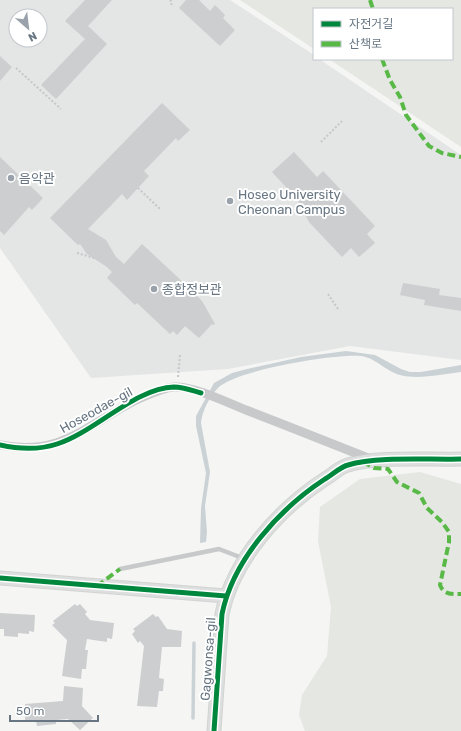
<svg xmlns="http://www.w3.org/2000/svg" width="461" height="731" font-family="Rubik,'Noto Sans KR',sans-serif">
<rect width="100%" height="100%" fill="#f5f5f4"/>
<path fill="#e4e5e5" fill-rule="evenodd" d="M0 0H230L314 55V59H319L461 155V360L350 346 228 369 91 378 0 248ZM16 16H40V40H16Z"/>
<g fill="#e4e7e2">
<path d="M240 0H461V147L329 59H452V9H314V49Z"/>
<path d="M420 472 461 484V731H305L299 715 302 695 327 656 331 607 318 541 320 507 360 479Z"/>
</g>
<path fill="#cbd2d5" d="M346 351 375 355 401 369 410 372H421L461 365V372C442 374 419 380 400 375 385 371 375 357 360 356 334 354 235 370 218 388 210 396 202 411 201 423L210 472 205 506 207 532 206 542 200 543 201 508 206 473 196 426V416L214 383 232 373 247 369 301 357Z"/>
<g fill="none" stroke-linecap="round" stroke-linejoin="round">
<path stroke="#cbd2d5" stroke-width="3.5" d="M193 718 194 643"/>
</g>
<g fill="#cccecf">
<path d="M85 0H112L88 26 107 44 56 99 41 85 85 39 65 21Z"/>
<path d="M186 0H199L210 11 215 5 225 15 223 18 235 30 220 46 179 8Z"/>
<path d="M0 56 12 67 0 81Z"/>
<path d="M162 103 190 130 178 141 176 138 144 171 149 176 127 200 122 194 88 229 106 240 116 257 124 264 142 244 185 284 202 301 215 324 213 325 212 324 199 338 185 326 177 335 173 331 170 334 137 303 135 305 107 278 112 272 107 267 87 254 80 244 78 245 50 218Z"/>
<path d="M294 152 317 177 323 171 375 226 367 234 375 243 359 257 351 248 342 257 309 222 297 199 272 172Z"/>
<path d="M0 157 43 198 32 210 29 207 4 235 0 231Z"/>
<path d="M403 283 440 289 439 295 461 298V311L424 305 425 300 400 295Z"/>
<path d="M75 604 77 606 80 604 87 612 85 614 90 620 114 623 112 639 107 638V642L87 639 85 650H88L86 669H82L81 679 62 676 67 640 52 625 55 623 53 621Z"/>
<path d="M0 613 35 615 34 632 29 631V634L18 633V637L4 636V629H0Z"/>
<path d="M153 614 156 617 158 616 167 629 182 631 181 647H162L159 678 164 679 163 691H159L157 707 137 706 144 646 140 641 138 643 132 634 135 631 133 629Z"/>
<path d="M64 686 83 688 82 706 93 718 80 730 68 719 56 720V724L37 726 36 721 25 722V704L63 701Z"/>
</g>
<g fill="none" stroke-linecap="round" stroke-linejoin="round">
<g stroke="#d2d3d3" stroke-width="15">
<g id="secondary">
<path d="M0 578 226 596"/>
<path d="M214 731 222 614C233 560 279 509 325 479 332 475 340 467 348 465 377 456 429 460 461 459"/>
</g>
</g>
<g stroke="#c5c7c8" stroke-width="2" stroke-dasharray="2 2" stroke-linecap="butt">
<path d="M170 0 172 2 171 6"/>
<path d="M16 68 61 109"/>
<path d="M321 142 342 121"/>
<path d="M138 188 160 209"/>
<path d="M77 253 94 258"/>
<path d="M328 294 338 309"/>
<path d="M178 377 180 355"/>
</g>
<path stroke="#c8c9ca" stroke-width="4.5" d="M120 569 219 549 245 559"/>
<path stroke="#c8c9ca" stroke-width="9" d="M0 445C62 457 86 425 136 400 148 395 161 388 174 387 194 386 226 402 246 410 288 426 330 443 373 460"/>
<use href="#secondary" stroke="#dddede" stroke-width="13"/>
<g stroke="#58b947" stroke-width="4" stroke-dasharray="8 4" stroke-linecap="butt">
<path d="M370 0 373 9"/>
<path d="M382 59 390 80 400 97 406 115 429 146 442 153 461 157"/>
<path d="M363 462 374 468 388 469 397 482 419 493 427 508 442 522 449 532V542L440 585C444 595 452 594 461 594"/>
<path d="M97 586 120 569"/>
</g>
<g stroke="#fff" stroke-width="8">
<g id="cycleway">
<path d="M0 445C18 449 39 450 57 444 95 432 135 388 174 387 184 387 193 391 201 393"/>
<path d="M0 578 226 596"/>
<path d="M214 731 222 614C233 560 279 509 325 479 332 475 340 467 348 465 377 456 429 460 461 459"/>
</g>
</g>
<use href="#cycleway" stroke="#00873e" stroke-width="5"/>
</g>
<g fill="#99a2aa" stroke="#fff" stroke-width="1.5">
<circle cx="11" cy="178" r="4"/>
<circle cx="230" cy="201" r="4"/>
<circle cx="154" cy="289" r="4"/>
</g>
<g text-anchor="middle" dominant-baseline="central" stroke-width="4" stroke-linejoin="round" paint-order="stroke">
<g font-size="13" fill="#677682" stroke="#fff" text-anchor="start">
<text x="19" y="178">음악관</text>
<text x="238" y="194">Hoseo University<tspan x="238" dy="15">Cheonan Campus</tspan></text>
<text x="162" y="289">종합정보관</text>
</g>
<g font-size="13" fill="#677682" stroke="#fff">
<text transform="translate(96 410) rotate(-29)">Hoseodae-gil</text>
<text transform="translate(208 659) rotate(-86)">Gagwonsa-gil</text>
</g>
</g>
<rect x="313" y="8" width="140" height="52" fill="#ffffff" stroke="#c2c8cd"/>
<rect x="321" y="21" width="20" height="6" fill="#00873e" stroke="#c2c8cd"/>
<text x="349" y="28" font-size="12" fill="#677682">자전거길</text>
<rect x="321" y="41" width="20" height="6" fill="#58b947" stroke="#c2c8cd"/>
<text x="349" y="48" font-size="12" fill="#677682">산책로</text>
<g transform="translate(28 28) rotate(152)"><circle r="19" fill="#ffffff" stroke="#c2c8cd"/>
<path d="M0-3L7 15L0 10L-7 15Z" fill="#99a2aa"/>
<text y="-6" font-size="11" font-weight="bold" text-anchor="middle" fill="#677682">N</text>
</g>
<path d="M10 715v6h88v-6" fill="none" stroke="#677682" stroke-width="2"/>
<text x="16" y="715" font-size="12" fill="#677682" stroke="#ffffff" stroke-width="3" paint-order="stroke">50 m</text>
</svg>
